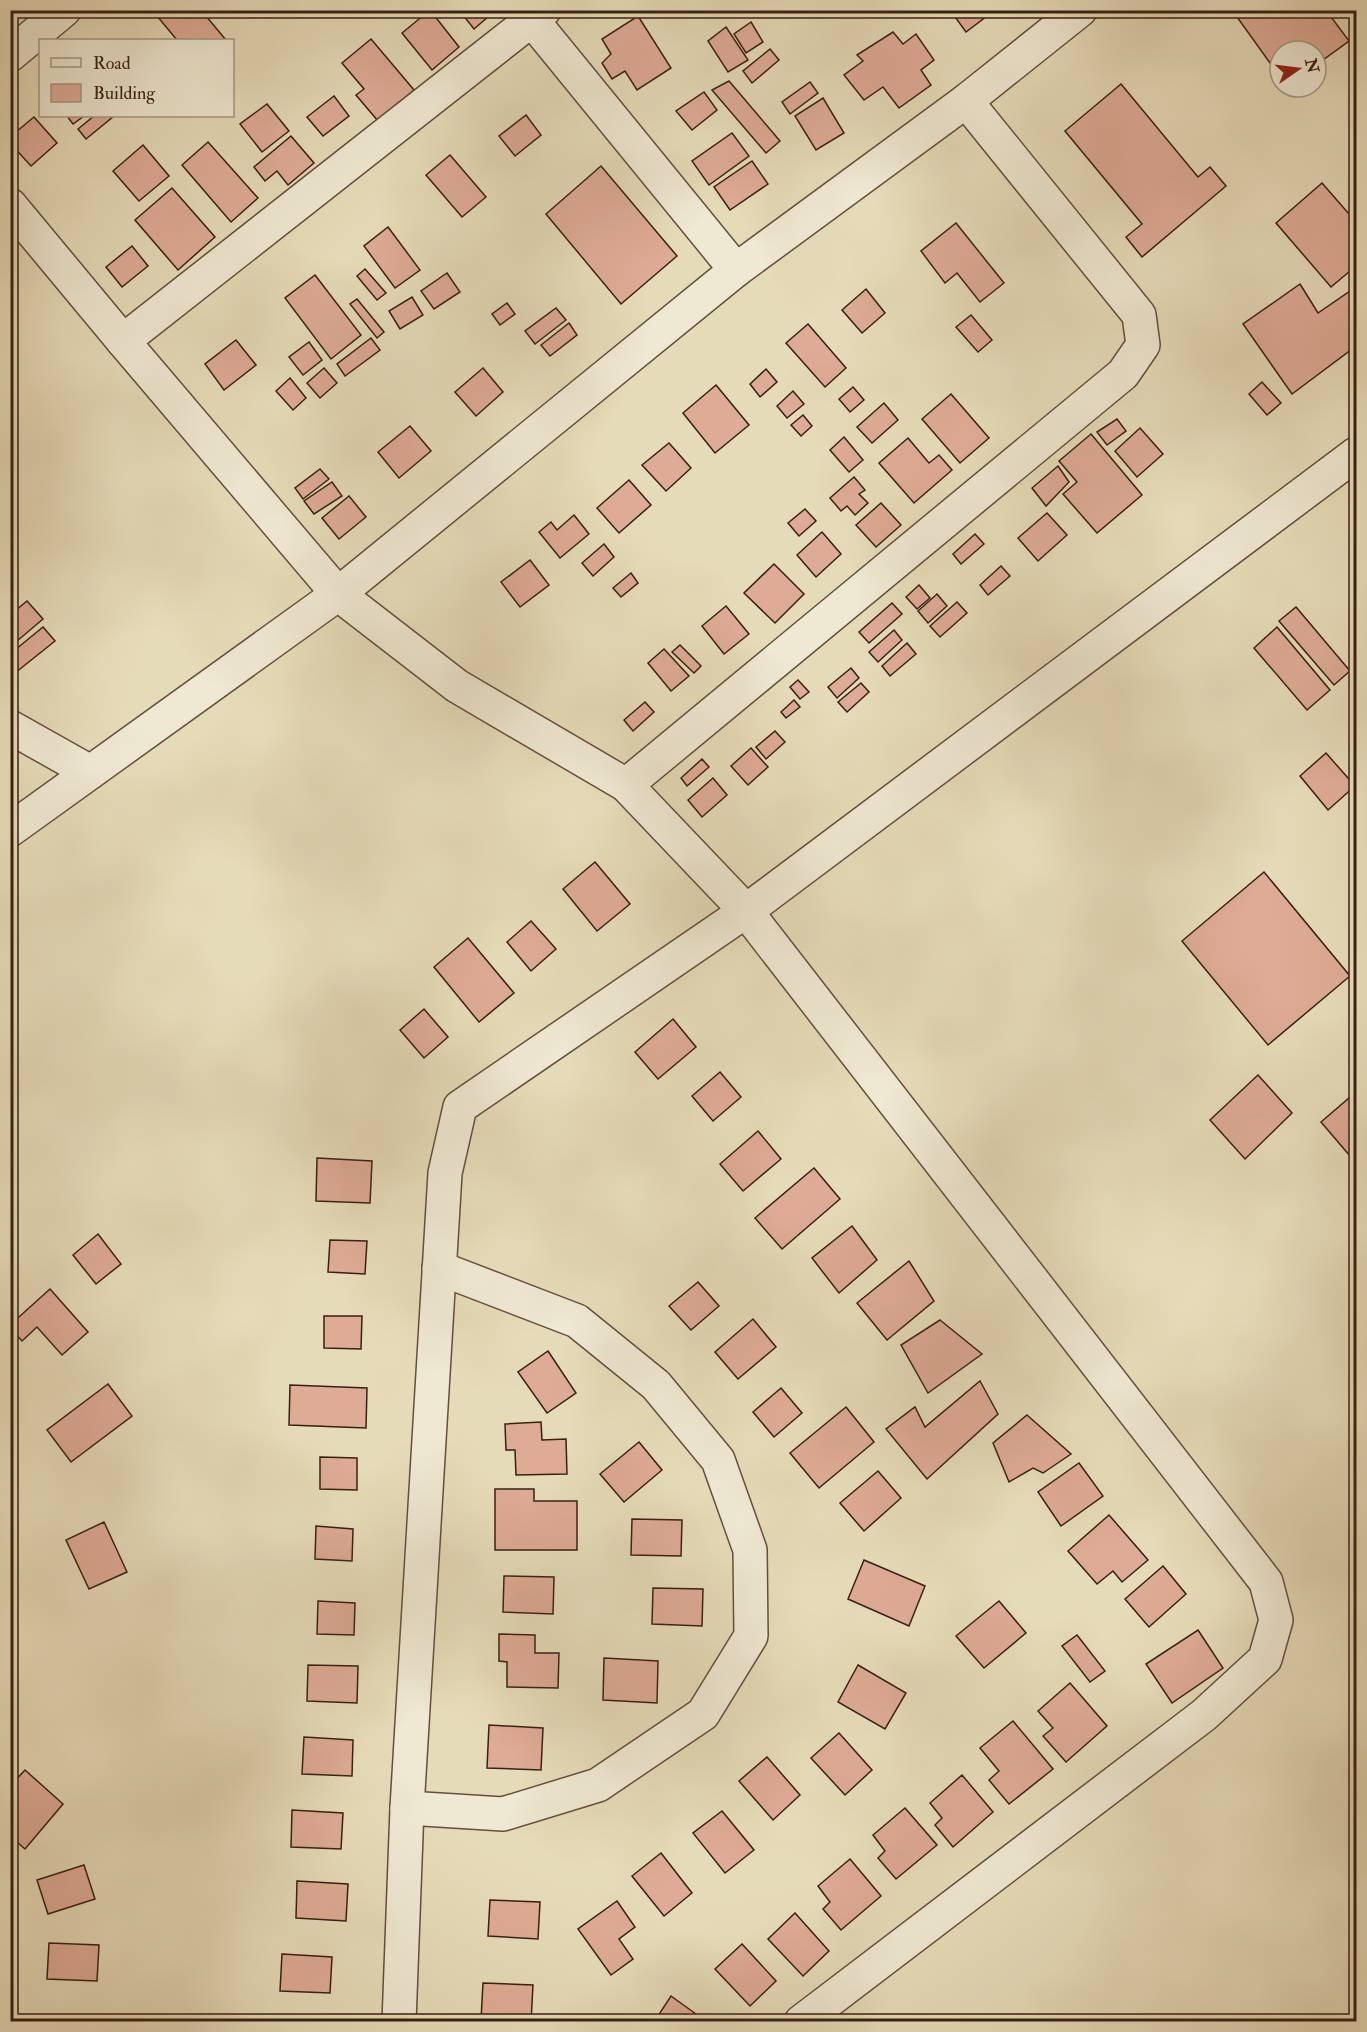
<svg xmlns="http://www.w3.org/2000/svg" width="1367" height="2032" font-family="'IM FELL Double Pica',serif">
<rect width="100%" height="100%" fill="#e6dbb9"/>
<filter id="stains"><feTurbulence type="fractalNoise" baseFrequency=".00333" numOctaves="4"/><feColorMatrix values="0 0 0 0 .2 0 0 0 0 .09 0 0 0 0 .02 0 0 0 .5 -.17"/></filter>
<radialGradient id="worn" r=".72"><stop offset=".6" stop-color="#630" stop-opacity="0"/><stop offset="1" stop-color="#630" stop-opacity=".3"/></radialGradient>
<g fill="#deab96" stroke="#392014" stroke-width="1.5">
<path d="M152 10H201L226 40H177Z"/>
<path d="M430 10 459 47 432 70 402 33Z"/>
<path d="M459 10H496L474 29Z"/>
<path d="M950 10H989L991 13 966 32Z"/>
<path d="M1232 10H1326L1349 41 1316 65V51H1280V77Z"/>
<path d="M638 16 671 68 637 90 625 71 612 79 602 63 611 54 602 39Z"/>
<path d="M751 22 763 42 746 53 734 34Z"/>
<path d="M726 27 748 60 728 72 708 41Z"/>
<path d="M893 32 903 44 916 34 934 60 921 70 931 85 899 108 883 87 864 100 844 75 863 61 857 55Z"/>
<path d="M371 39 414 90 378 121 356 95 364 89 342 63Z"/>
<path d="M770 49 779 60 752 83 743 71Z"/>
<path d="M729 81 780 141 766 153 712 90Z"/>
<path d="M810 82 818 93 790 114 782 102Z"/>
<path d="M1121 84 1198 177 1210 167 1226 186 1142 257 1126 237 1142 224 1065 131Z"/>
<path d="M704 92 717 110 692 130 676 111Z"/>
<path d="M334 96 349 116 323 136 307 117Z"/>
<path d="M823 98 844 133 816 150 795 116Z"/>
<path d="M267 104 289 131 262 152 240 124Z"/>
<path d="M526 115 541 135 515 156 499 136Z"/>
<path d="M67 116H84L73 124Z"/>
<path d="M94 116H114L86 139 78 129Z"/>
<path d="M34 117 57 143 31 166 10 143V137Z"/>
<path d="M732 133 749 156 709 185 692 161Z"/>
<path d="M291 136 314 163 288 185 277 171 265 181 254 167Z"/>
<path d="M208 142 258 198 231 222 182 165Z"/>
<path d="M143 145 169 176 139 201 113 171Z"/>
<path d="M450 155 486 197 462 217 426 175Z"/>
<path d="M752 161 768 184 730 210 714 187Z"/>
<path d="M601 166 677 256 621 304 546 214Z"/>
<path d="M1322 183 1356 222V266L1331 287 1276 223Z"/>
<path d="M172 188 215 237 178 270 135 220Z"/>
<path d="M956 223 1004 283 980 302 957 273 945 283 921 251Z"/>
<path d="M388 227 420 270 395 288 364 246Z"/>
<path d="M132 246 148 266 122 287 106 267Z"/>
<path d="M365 269 386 293 377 300 357 276Z"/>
<path d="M447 273 460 292 434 309 421 291Z"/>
<path d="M315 275 361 335 331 359 285 298Z"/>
<path d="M1300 284 1318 313 1356 287V346L1292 394 1243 324Z"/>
<path d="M866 289 885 313 862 333 842 310Z"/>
<path d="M412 297 423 315 400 329 389 311Z"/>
<path d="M357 299 384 332 377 338 350 304Z"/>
<path d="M507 303 515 314 500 325 492 314Z"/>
<path d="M556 308 566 320 535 344 525 331Z"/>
<path d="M971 315 992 340 978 352 956 327Z"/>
<path d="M569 323 577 335 550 356 541 345Z"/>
<path d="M808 324 846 368 825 387 786 343Z"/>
<path d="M371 338 380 350 345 376 337 364Z"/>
<path d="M236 340 256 365 224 390 205 364Z"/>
<path d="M309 342 322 360 303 375 289 357Z"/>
<path d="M324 368 337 383 320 398 307 383Z"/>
<path d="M483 368 503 392 476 416 455 392Z"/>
<path d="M766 369 777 382 760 397 750 384Z"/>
<path d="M290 378 306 398 293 410 276 391Z"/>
<path d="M1262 382 1281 403 1267 415 1249 394Z"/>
<path d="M716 385 749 425 715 453 683 413Z"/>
<path d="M853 387 864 400 850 412 839 399Z"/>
<path d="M793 391 804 404 787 418 777 406Z"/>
<path d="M951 394 989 438 960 463 922 419Z"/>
<path d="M884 403 898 420 872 443 857 427Z"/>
<path d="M803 415 812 426 801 436 791 425Z"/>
<path d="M1117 419 1126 431 1107 445 1097 432Z"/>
<path d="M410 426 431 451 399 478 378 452Z"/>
<path d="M1140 428 1163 454 1137 477 1115 451Z"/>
<path d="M1091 434 1142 495 1097 533 1063 494 1077 482 1059 461Z"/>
<path d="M844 437 863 460 849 472 830 450Z"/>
<path d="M908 438 929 463 939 455 952 470 914 503 879 463Z"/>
<path d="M669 443 691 468 666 491 642 465Z"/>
<path d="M1058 466 1069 482 1046 506 1032 488Z"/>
<path d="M320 469 329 479 303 499 295 488Z"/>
<path d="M854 477 865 490 859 494 868 503 855 515 847 506 841 511 830 498Z"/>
<path d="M629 480 651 505 619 533 597 508Z"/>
<path d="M332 482 342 496 314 514 304 501Z"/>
<path d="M349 496 366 517 339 539 322 518Z"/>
<path d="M881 503 901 525 876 547 856 525Z"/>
<path d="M805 509 816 521 799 536 788 523Z"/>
<path d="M1047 513 1067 535 1038 561 1018 538Z"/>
<path d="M574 515 589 534 560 558 539 532 551 522 557 530Z"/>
<path d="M822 532 841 554 816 577 797 555Z"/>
<path d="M975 534 984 544 961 564 953 554Z"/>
<path d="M604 544 614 557 593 576 582 563Z"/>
<path d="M530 560 549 585 520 607 501 582Z"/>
<path d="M774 564 804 594 775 623 744 593Z"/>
<path d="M1001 566 1010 576 988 595 980 585Z"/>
<path d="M631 573 638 583 621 597 613 588Z"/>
<path d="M919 585 930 598 917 609 906 597Z"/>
<path d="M937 594 947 606 928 623 918 611Z"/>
<path d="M27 601 43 619 10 647V615Z"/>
<path d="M957 602 967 613 940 637 930 626Z"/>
<path d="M892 603 902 614 869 643 859 632Z"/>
<path d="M726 606 749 634 724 654 702 626Z"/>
<path d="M1296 607 1350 671 1334 685 1279 621Z"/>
<path d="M43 627 55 641 10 677V654Z"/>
<path d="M1277 627 1330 690 1307 710 1254 648Z"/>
<path d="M894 630 902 640 878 662 869 652Z"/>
<path d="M907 643 916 654 890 676 882 666Z"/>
<path d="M680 645 701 666 694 673 672 652Z"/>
<path d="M664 649 689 676 671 691 648 663Z"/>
<path d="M851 668 859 678 837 698 828 687Z"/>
<path d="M798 680 809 692 800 699 790 687Z"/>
<path d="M861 683 869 692 847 712 838 702Z"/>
<path d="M794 700 800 707 786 718 781 712Z"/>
<path d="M645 702 654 712 633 731 624 720Z"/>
<path d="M775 731 785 742 766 759 756 747Z"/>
<path d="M751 748 768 767 748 785 731 766Z"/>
<path d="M1326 753 1355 786 1328 810 1300 776Z"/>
<path d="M702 759 709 767 687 786 681 778Z"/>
<path d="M713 778 727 795 702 817 688 800Z"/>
<path d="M595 862 630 904 597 931 563 889Z"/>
<path d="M1264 872 1350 976 1268 1045 1182 941Z"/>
<path d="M531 921 556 949 531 971 507 942Z"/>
<path d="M468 938 514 993 479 1022 434 967Z"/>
<path d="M424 1009 448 1037 424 1058 400 1030Z"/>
<path d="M673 1019 696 1047 658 1079 635 1052Z"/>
<path d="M720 1072 741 1097 713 1121 692 1096Z"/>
<path d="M1258 1075 1292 1113 1245 1159 1210 1120Z"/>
<path d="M1356 1092V1163L1321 1122Z"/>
<path d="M758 1131 781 1159 743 1191 720 1164Z"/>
<path d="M317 1158 372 1161 370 1203 316 1201Z"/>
<path d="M814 1168 840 1199 782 1249 755 1218Z"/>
<path d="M852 1226 877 1260 839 1293 812 1258Z"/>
<path d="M98 1234 121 1264 96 1284 73 1255Z"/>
<path d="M330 1240 367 1241 365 1274 328 1272Z"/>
<path d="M909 1261 934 1301 887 1340 857 1303Z"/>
<path d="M698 1282 719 1306 691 1330 669 1306Z"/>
<path d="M50 1289 88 1332 62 1355 37 1327 22 1341 10 1328V1325Z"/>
<path d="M324 1316H362L361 1349 324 1348Z"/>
<path d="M753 1319 776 1347 738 1379 715 1352Z"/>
<path d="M940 1320 982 1354 928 1393 901 1345Z"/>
<path d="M548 1351 576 1393 547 1413 518 1372Z"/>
<path d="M980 1381 998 1414 927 1479 886 1429 915 1407 925 1427Z"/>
<path d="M108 1384 132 1416 71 1462 47 1430Z"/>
<path d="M290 1385 367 1388 366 1428 289 1425Z"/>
<path d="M781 1388 802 1413 774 1437 753 1412Z"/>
<path d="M846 1407 874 1442 819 1488 790 1453Z"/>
<path d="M1027 1415 1071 1454 1043 1473 1033 1468 1009 1482 993 1443Z"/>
<path d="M541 1422 542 1440 566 1439 567 1474 516 1475 515 1450H506L505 1424Z"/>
<path d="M639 1442 662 1470 624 1502 600 1474Z"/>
<path d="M320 1457 357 1458V1490L320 1489Z"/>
<path d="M1079 1463 1103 1496 1061 1526 1038 1492Z"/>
<path d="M878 1471 901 1498 864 1531 840 1503Z"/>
<path d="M495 1489H534V1501H577V1550H495Z"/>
<path d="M1109 1515 1148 1560 1122 1582 1113 1571 1097 1584 1068 1551Z"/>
<path d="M632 1519 682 1520 681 1556 631 1555Z"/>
<path d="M104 1522 127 1572 89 1589 66 1540Z"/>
<path d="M316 1526 353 1529 352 1561 315 1559Z"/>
<path d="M864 1560 925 1586 909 1626 848 1599Z"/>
<path d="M1163 1566 1186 1594 1149 1627 1125 1599Z"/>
<path d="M504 1576 554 1577 553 1614 503 1612Z"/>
<path d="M653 1588 703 1589 702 1626 652 1624Z"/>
<path d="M318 1601 355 1603 354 1635 317 1634Z"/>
<path d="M999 1601 1026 1633 984 1668 956 1636Z"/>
<path d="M1198 1630 1223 1668 1172 1703 1146 1664Z"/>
<path d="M499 1634 535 1635V1653H559L558 1688 507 1687V1662L499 1661Z"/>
<path d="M1077 1635 1105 1671 1090 1682 1062 1646Z"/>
<path d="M604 1658 658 1661 657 1703 603 1700Z"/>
<path d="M308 1665 358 1666 357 1703 307 1701Z"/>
<path d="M858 1665 906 1693 885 1729 838 1702Z"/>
<path d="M1070 1683 1107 1726 1066 1762 1043 1736 1053 1728 1038 1711Z"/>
<path d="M1013 1721 1053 1769 1009 1804 989 1780 999 1771 980 1748Z"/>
<path d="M489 1725 543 1728 541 1770 487 1768Z"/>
<path d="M839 1733 872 1770 845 1795 811 1758Z"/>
<path d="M304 1737 353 1740 352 1776 302 1774Z"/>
<path d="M767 1757 800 1795 773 1820 739 1781Z"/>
<path d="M25 1770 63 1804 25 1849 10 1836V1786Z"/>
<path d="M962 1775 993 1812 953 1847 935 1825 942 1818 930 1803Z"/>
<path d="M905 1808 937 1845 896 1879 878 1858 885 1851 873 1835Z"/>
<path d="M292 1810 343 1813 341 1849 291 1847Z"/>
<path d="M722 1811 754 1850 725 1873 693 1833Z"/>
<path d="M661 1853 692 1893 664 1916 632 1876Z"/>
<path d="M850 1859 881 1896 841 1930 823 1909 830 1902 818 1886Z"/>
<path d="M84 1865 95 1899 48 1914 37 1880Z"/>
<path d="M297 1881 348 1884 346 1921 296 1918Z"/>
<path d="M490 1900 540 1902 538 1939 488 1936Z"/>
<path d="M617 1901 635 1927 619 1939 633 1959 611 1975 578 1929Z"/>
<path d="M795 1913 829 1951 803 1976 768 1939Z"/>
<path d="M49 1943 99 1945 97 1981 47 1979Z"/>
<path d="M742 1944 776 1981 750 2006 715 1969Z"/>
<path d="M282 1954 332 1957 330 1993 280 1991Z"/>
<path d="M483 1983 533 1985 531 2022 481 2020Z"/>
<path d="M671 1996 707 2022H654Z"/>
<path d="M39 2017 89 2019V2022H39Z"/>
</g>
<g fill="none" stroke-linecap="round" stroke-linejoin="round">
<g stroke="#644f3d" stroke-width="36">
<g id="street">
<path d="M532 20 736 270"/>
<path d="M10 55 64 10"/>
<path d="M10 205 123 341 338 594 457 686 626 785 746 911 1266 1582 1276 1620 1265 1659 1204 1715 801 2022"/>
<path d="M123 341 544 10"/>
<path d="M10 727 90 772"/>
<path d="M626 785 1123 374 1143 345 1139 315 966 101"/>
<path d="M10 830 338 594 736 270 966 101 1080 10"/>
<path d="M407 1808 503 1814 598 1785 703 1714 751 1636 750 1550 718 1460 656 1385 577 1321 439 1268"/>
<path d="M399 2022 407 1808 445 1173 460 1107 746 911 1356 454"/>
</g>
</g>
<use href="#street" stroke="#efe8d2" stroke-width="33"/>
</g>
<rect width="1367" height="2032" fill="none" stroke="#e6dbb9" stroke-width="36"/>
<rect x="12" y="12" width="1343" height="2008" fill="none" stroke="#392014" stroke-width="3"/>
<rect x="18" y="18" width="1331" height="1996" fill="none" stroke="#392014" stroke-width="1.5"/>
<rect x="39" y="39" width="195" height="78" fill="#efe8d2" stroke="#a69886" stroke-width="1.5"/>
<rect x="51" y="58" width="30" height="9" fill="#efe8d2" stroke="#a69886" stroke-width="1.5"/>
<text x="93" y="69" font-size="18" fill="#392014">Road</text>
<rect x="51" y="84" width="30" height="18" fill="#deab96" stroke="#a69886" stroke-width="1.5"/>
<text x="93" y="99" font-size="18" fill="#392014">Building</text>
<g transform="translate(1298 69) rotate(76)"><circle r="28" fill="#efe8d2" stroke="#a69886" stroke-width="1.5"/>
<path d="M0-4.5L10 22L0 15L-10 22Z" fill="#8f2418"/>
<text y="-9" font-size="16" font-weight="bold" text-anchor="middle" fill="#392014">N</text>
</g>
<rect width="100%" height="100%" filter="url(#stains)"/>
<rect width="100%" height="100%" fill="url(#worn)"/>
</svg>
